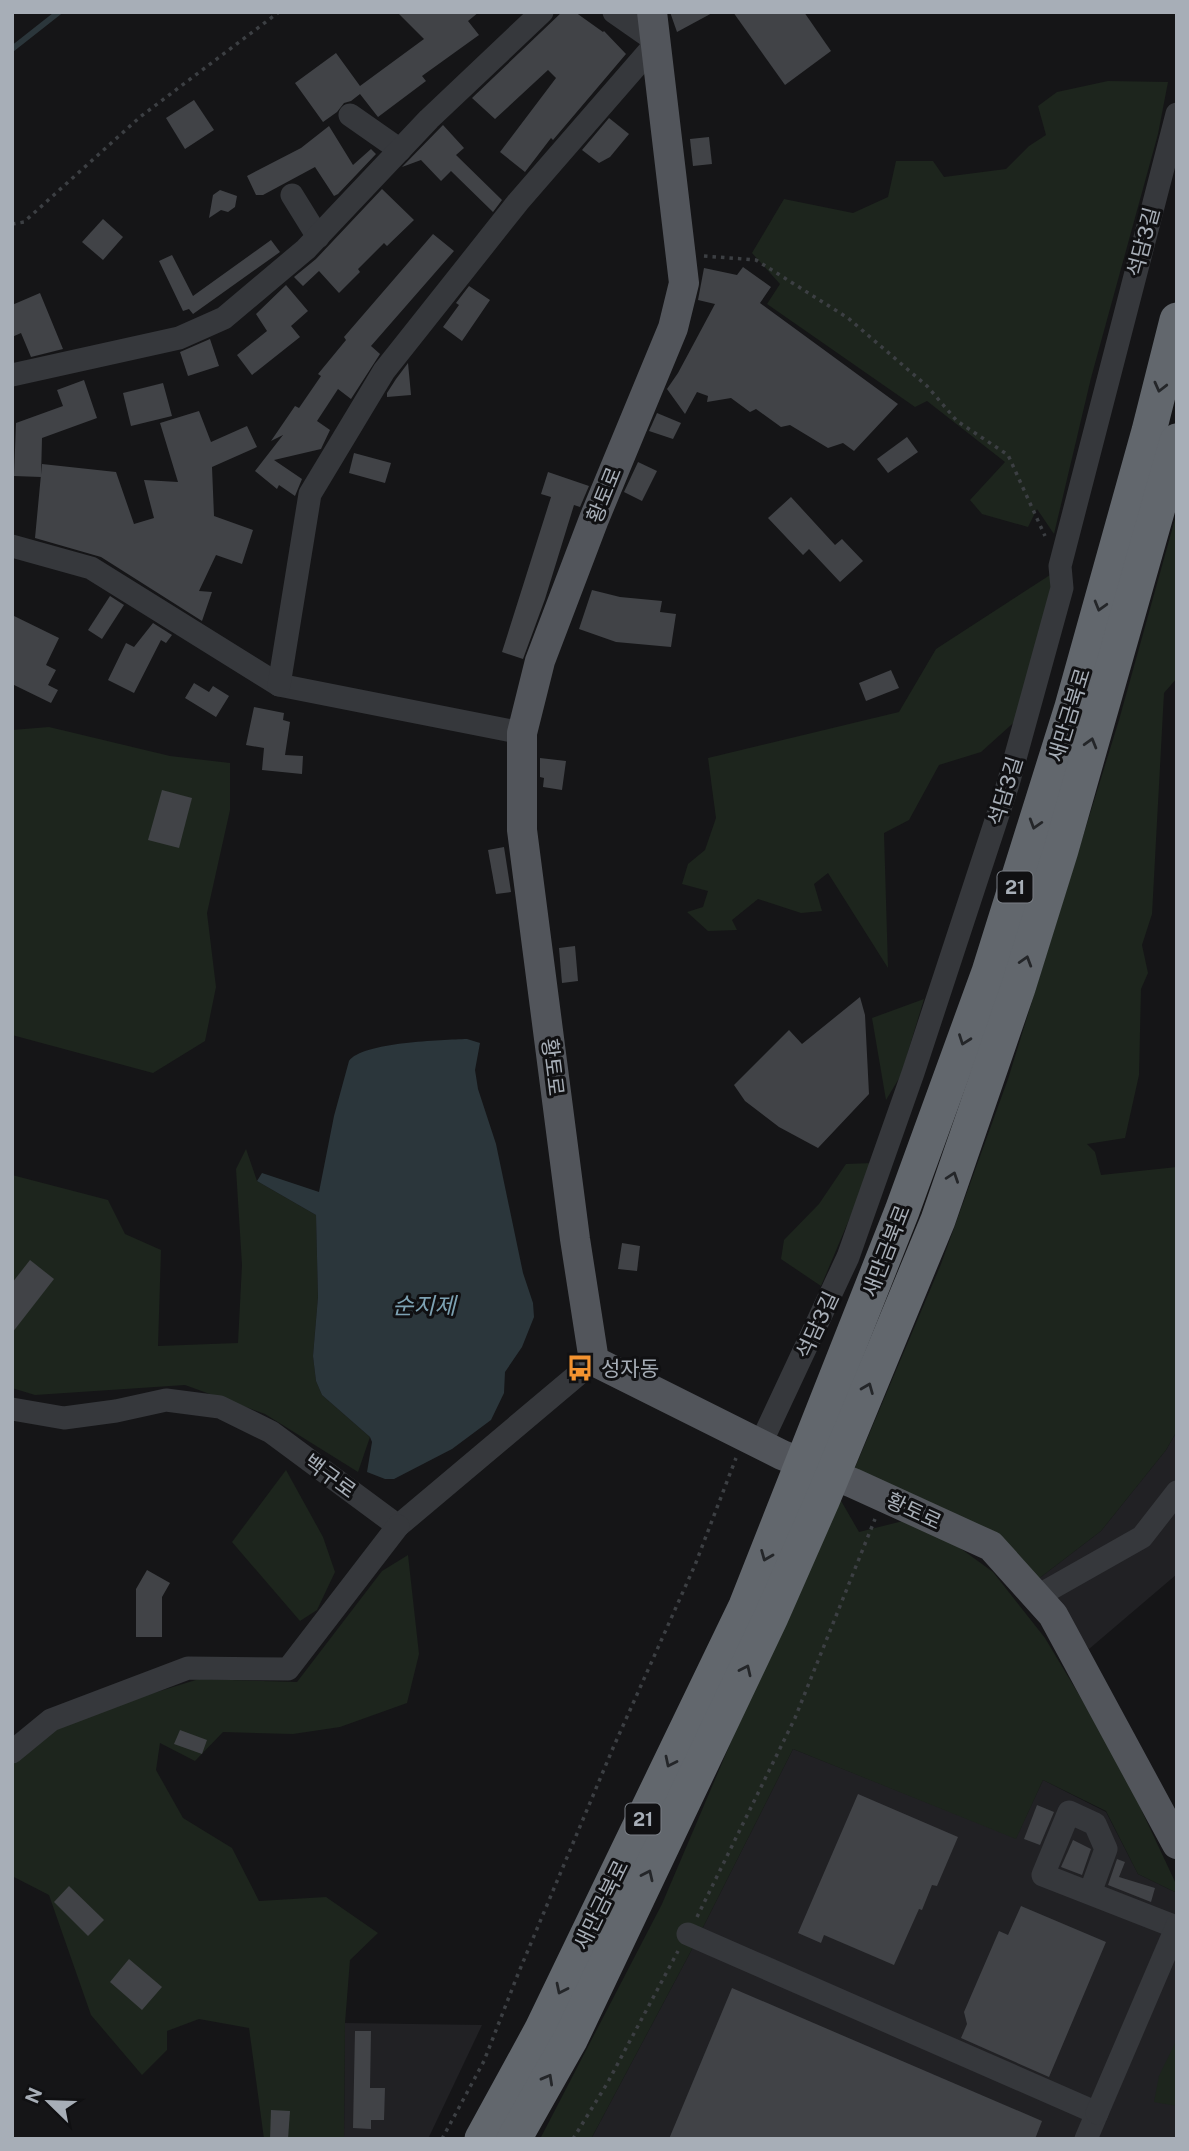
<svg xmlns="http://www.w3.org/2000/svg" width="1189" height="2151" font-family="'Public Sans','Noto Sans KR',sans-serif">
<rect width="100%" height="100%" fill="#151517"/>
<g fill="#212124">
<path d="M1177 1431V1574L1089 1649 1037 1580 1101 1531 1166 1450Z"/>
<path d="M793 1749 1016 1838 1043 1780 1106 1812 1138 1874 1177 1893V2139H591L691 1951Z"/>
<path d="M345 2023 482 2025 428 2139H344Z"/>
</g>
<g fill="#1d251d">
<path d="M1108 81 1168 82 1158 134 1091 378 1054 534 1037 509 1028 527 982 514 970 500 1005 462 927 401 915 407 767 304 780 284 752 253 784 199 853 213 888 197 896 161H933L944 177 1006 169 1029 146 1046 135 1038 106 1057 92Z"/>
<path d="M1177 512V678L1164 693 1152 914 1142 945 1148 973 1141 989 1139 1075 1125 1138 1087 1144 1095 1152 1101 1175 1177 1167V1431L1166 1450 1101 1531 1037 1580 854 1470 941 1264 1008 1079 1119 720Z"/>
<path d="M1050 575 1052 598 1020 717 981 752 939 765 909 820 884 833 888 968 828 873 814 884 822 911 801 913 758 899 732 920 737 930 708 931 687 912 703 907 708 891 682 884 688 864 705 850 716 818 708 758 899 712 936 649Z"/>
<path d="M49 727 170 756 230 763V810L207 913 216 987 205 1041 153 1073 12 1035V730Z"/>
<path d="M924 999 901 1075 886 1100 872 1018Z"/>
<path d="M246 1149 257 1181 316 1215 318 1297 313 1356 316 1381 322 1395 370 1437 358 1472 265 1414 185 1385 35 1395 12 1388V1175L108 1200 125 1234 161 1250 158 1346 238 1343 242 1265 236 1169Z"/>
<path d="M873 1163 821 1286 781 1259 784 1240 819 1204 846 1164Z"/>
<path d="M286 1470 323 1537 335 1572 317 1610 300 1621 232 1542Z"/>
<path d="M840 1499 859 1532 903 1521 949 1540 993 1572 1045 1638 1118 1760 1177 1886V1893L1138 1874 1106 1811 1043 1780 1016 1839 793 1749 691 1951 591 2139H540L662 1904 745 1709Z"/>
<path d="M408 1555 419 1654 407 1703 340 1727 293 1734 223 1732 195 1761 160 1743 156 1770 183 1818 232 1848 259 1901 326 1897 378 1933 350 1960 345 2023 344 2139H264L249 2028 199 2019 167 2031V2050L142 2075 91 2015 49 1895 12 1876V1761L45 1734 134 1699 199 1679 297 1682 382 1571Z"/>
<path d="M1177 2039V2106L1154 2102 1159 2076Z"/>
</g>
<path fill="#2b363b" d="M467 1039 480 1043 475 1070 478 1089 496 1144 523 1273 533 1303 534 1317 522 1347 505 1372 504 1393 491 1420 452 1449 394 1479H385L367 1472 372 1442 370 1437 322 1395 316 1381 313 1356 318 1297 316 1215 257 1181 262 1173 319 1192 334 1116 349 1061C362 1042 443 1040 467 1039Z"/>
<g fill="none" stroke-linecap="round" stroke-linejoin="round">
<path stroke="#2b363b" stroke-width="6" d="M12 49 59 12"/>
</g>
<g fill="#414347">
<path d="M397 12H479L468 21 479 35 422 76 426 81 378 117 360 94 351 101 344 103 337 112 323 122 295 83 336 53 360 86 424 39Z"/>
<path d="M562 12H575L603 32 604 31 626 54 553 140 551 138 525 172 500 152 556 78 548 70 495 119 472 98Z"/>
<path d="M670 12H714L677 32Z"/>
<path d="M733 12H804L831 51 785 85Z"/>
<path d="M194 100 214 130 185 149 166 118Z"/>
<path d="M609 118 629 134 610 157 599 163 582 150Z"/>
<path d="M443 125 464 148 456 155 502 200 493 212 451 171 441 181 421 160 402 167Z"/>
<path d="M329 126 353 165 371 149 376 154 338 194 334 196 315 167 263 195H256L247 176 301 148Z"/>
<path d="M709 137 712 164 693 166 690 139Z"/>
<path d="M382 189 414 220 387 246 384 243 358 269 360 272 339 293 319 271 303 286 294 277 316 259Z"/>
<path d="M220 190 237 196 235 207 228 212 221 210 209 218 213 195Z"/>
<path d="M103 219 123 237 103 260 82 242Z"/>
<path d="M433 234 454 251 371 346 380 354 351 399 338 389 317 421 330 430 321 449 274 460 302 479 295 496 279 485 277 489 255 471 283 435 271 441 295 406 299 408 321 376 318 374 346 340 344 337Z"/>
<path d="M271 240 280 252 193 314 189 309 183 311 159 261 172 255 193 296Z"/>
<path d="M743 267 771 287 760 303 898 404 854 451 843 443 828 448 790 425 781 427 756 409 750 412 731 398 707 402 708 396 697 392 685 414 667 389 678 373 715 304 698 300 704 268 737 275Z"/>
<path d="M286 285 308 311 291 326 300 337 252 375 237 355 267 331 256 314Z"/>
<path d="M469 286 490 300 462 341 443 327 459 305 456 303Z"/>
<path d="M40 293 63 349 31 357 21 333 12 337V305Z"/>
<path d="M210 339 219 366 188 376 180 352Z"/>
<path d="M408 363 411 395 387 397V393L396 379Z"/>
<path d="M84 380 97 418 42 438 41 477 14 476 16 423 63 406 57 390Z"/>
<path d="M163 383 172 416 131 426 123 393Z"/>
<path d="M199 411 211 442 247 426 257 447 212 467 214 516 253 530 242 564 216 555 199 591 212 592 202 621 101 557 35 538 42 464 116 472 134 524 154 518 144 480 178 482 160 423Z"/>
<path d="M657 413 681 423 673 439 649 431Z"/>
<path d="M907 437 918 452 888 473 877 459Z"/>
<path d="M354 453 391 463 385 483 349 473Z"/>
<path d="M638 462 657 471 642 501 624 492Z"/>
<path d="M548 472 589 486 580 507 574 505 545 599 523 659 502 652 551 497 541 494Z"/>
<path d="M791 497 835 545 842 539 863 561 840 582 809 549 803 555 768 518Z"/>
<path d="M592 590 620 597 662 601 660 612 676 614 671 647 616 642 579 629Z"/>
<path d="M110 596 124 605 102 639 88 630Z"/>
<path d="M12 615 59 638 46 665 56 670 48 685 58 690 51 703 12 684Z"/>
<path d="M153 623 172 635 166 643 161 640 134 693 108 680 126 643 134 647Z"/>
<path d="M891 670 899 688 866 701 859 683Z"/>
<path d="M194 683 209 692 213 686 229 696 216 717 185 698Z"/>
<path d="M254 707 284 713 283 720 290 722 285 755 303 756 302 774 262 770 264 748 246 745Z"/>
<path d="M540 758 566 761 562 790 543 787 544 778 540 777Z"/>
<path d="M162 790 192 798 179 848 148 840Z"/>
<path d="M504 847 511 892 496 894 488 850Z"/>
<path d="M575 946 578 981 562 983 559 948Z"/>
<path d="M860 997 865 1015 869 1094 818 1148 779 1127 745 1101 734 1085 789 1030 802 1044Z"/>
<path d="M622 1243 640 1246 637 1271 618 1269Z"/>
<path d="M30 1260 54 1279 12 1333V1283Z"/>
<path d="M147 1570 170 1583 162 1597V1637H136V1589Z"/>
<path d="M180 1730 207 1740 202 1754 174 1744Z"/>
<path d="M858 1794 958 1837 937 1886 932 1885 922 1910 919 1909 894 1965 824 1935 821 1943 798 1933Z"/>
<path d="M1037 1805 1054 1812 1040 1845 1024 1839Z"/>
<path d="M1073 1840 1091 1849 1082 1875 1061 1867Z"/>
<path d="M1117 1859 1125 1862 1119 1877 1155 1888 1151 1902 1108 1885Z"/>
<path d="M69 1886 104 1920 88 1936 54 1902Z"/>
<path d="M1021 1906 1106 1942 1049 2077 961 2038 967 2024 964 2012 999 1931 1008 1935Z"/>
<path d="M129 1959 162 1987 142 2010 110 1982Z"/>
<path d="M732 1988 1042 2121 1035 2139H669Z"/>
<path d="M355 2031H371L370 2088H385L384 2120H371V2129L353 2128Z"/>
<path d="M271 2110 290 2111 288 2139H270Z"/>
</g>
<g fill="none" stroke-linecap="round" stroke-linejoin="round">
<g stroke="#3c3f43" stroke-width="3.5" stroke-dasharray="3.5 5" stroke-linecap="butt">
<path d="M12 224 24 222 140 117 279 12"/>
<path d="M704 256 756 260 848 318 927 386 957 421 1008 455 1045 536"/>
<path d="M697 1917 795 1718 875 1519"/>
<path d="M442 2139 484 2061 518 1974 613 1748 695 1565 736 1458"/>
<path d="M573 2139 608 2082 678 1951"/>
</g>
<g stroke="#36383c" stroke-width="23">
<path d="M350 115 400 150"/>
<path d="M292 195 318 237"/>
<path d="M12 375 179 338 224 318 306 249 429 119 542 12"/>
<path d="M12 546 91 568 279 685 522 733"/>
<path d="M279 685 310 494 384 371 518 202 657 42 614 12"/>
<path d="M12 1409 64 1418 116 1411 166 1400 220 1407 271 1432 398 1526 594 1361"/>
<path d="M760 1445 848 1257 913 1073 1008 784 1062 588 1060 566 1177 114"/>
<path d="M1036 1597 1142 1537 1177 1492"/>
<path d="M12 1752 51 1720 188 1668 288 1669 398 1526"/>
<path d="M1090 1893 1106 1849 1095 1824 1069 1812 1043 1875 1176 1927"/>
<path d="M688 1934 1097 2113 1086 2139"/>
<path d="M1097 2113 1177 1926"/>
</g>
<path stroke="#52555b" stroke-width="30" d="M652 12 684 283 673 328 594 519 540 661 522 733V830L575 1239 594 1361 782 1455 853 1483 991 1546 1053 1615 1177 1844"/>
<g stroke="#62676d" stroke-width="35">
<path d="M482 2139 541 2031 746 1606 902 1211 989 972 1072 707 1149 431 1177 320"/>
<path d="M514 2139 570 2040 771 1617 822 1501 938 1220 1018 988 1061 850 1177 441"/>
</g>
</g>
<defs><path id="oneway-chevron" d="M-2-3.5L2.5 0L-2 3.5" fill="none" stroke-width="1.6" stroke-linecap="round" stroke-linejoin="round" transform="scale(1.75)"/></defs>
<g stroke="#242629">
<use href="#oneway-chevron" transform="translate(1160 387) rotate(104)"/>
<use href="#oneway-chevron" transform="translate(1100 606) rotate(106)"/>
<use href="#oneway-chevron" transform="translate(1091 743) rotate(-74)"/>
<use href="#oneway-chevron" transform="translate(1035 824) rotate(107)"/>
<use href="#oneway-chevron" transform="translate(1026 961) rotate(-73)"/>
<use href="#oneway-chevron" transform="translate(964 1040) rotate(110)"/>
<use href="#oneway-chevron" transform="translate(953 1177) rotate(-71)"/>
<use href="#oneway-chevron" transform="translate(868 1388) rotate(-68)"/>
<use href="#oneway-chevron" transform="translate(766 1556) rotate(112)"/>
<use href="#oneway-chevron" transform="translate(746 1670) rotate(-65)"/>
<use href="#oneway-chevron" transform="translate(670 1762) rotate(116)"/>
<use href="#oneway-chevron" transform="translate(648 1875) rotate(-65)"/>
<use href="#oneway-chevron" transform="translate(561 1989) rotate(116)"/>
<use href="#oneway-chevron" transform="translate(548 2079) rotate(-61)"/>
</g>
<defs>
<g id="bus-bare" transform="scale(2.1)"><path d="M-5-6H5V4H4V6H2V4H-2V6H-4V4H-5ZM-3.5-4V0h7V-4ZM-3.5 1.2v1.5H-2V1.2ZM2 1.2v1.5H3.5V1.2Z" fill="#f49330" stroke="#101012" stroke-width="2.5" paint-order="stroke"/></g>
</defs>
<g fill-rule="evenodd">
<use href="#bus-bare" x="580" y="1368"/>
</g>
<g text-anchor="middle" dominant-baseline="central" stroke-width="6" stroke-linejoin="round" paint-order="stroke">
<g fill="#101012" stroke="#7a7f86" stroke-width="2">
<rect x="997.5" y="871.5" width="35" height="31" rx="5"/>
<rect x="625.5" y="1803.5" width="35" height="31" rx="5"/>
</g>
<g font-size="19" font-weight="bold" fill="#a7aeb7">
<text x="1015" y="887">21</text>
<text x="643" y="1819">21</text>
</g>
<g font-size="21" fill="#a7aeb7" stroke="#101012">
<text transform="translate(1143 242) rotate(-75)">석담3길</text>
<text transform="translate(604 495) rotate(-68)">황토로</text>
<text transform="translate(1069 715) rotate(-73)">새만금북로</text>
<text transform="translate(1005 791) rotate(-73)">석담3길</text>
<text transform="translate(553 1067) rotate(83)">황토로</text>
<text transform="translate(886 1251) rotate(-69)">새만금북로</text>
<text transform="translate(817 1325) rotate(-65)">석담3길</text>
<text transform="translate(330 1476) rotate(36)">백구로</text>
<text transform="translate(914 1511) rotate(25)">황토로</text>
<text transform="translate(601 1905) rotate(-64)">새만금북로</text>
</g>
<g font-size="21" fill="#a7aeb7" stroke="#101012" text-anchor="start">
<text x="601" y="1368">성자동</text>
</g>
<g font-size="23" font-style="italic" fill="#7da2b3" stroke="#101012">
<text x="424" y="1305">순지제</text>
</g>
</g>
<rect width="1189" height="2151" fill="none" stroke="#a7aeb7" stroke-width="28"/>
<g transform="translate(49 2102) rotate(293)" stroke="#101012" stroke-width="5" paint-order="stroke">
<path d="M0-5L12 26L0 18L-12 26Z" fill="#a7aeb7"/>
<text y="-10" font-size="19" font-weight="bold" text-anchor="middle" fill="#a7aeb7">N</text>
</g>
</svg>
